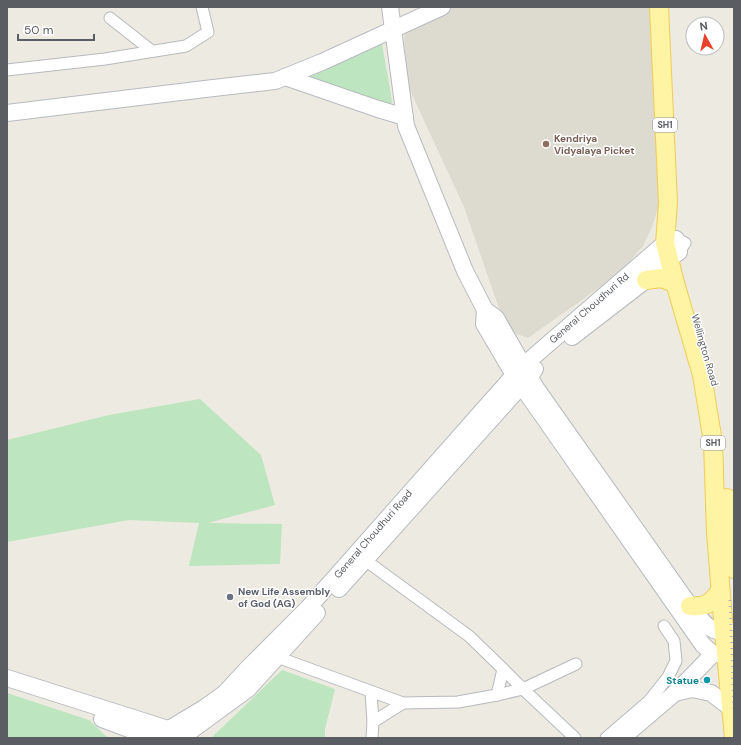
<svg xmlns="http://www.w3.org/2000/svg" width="741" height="745" font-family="'DM Sans',sans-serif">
<rect width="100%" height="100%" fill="#edebe1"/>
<path fill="#dddacf" d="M446 7H649L660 202 652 227 643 246 620 273 528 338 514 333 504 323 464 207 408 86 404 39 405 32Z"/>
<g fill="#bde5bf">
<path d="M382 37V44L392 101 391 105 306 79Z"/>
<path d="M200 399 261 455 275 505 208 523 282 524 280 564 189 566 199 523 129 520 7 542V440L109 415Z"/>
<path d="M282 670 335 689 325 729V738H211Z"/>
<path d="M7 693 89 720 108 738H7Z"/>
</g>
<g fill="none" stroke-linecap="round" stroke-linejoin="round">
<g stroke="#b7b9be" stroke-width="13">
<g id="street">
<path d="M110 18 152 51"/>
<path d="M7 70 105 59 186 46 208 32 202 7"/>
<path d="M676 239 685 243 679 252"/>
<path d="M365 560 469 636 503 669"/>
<path d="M277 657 403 703 373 722 372 738"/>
<path d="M371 692 373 722"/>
<path d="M497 695 503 669 523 689 575 738"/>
<path d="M403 703 458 702 497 695 523 689 576 664"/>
<path d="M606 738 649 701 668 677 676 661 674 641 664 626"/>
</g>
</g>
<g stroke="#b7bac0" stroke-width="18">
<g id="secondary">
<path d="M390 7 406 126 465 271 485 310 496 318 536 388 690 606C698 615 706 629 718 631 723 633 729 632 734 631"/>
<path d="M285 77 378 109 405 117"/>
<path d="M7 113 205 89 275 81 322 62 442 7"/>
<path d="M485 310 484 324 514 375 703 645 713 654"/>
<path d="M572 337 646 280 669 259 679 252"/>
<path d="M339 589 530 376 535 369"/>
<path d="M7 678 168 729 173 732"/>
<path d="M675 693 692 689 711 693 731 708"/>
<path d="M102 719 153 738"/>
<path d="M154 738 204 708 225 693 247 669 308 608 514 375 525 364 665 243 676 239"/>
<path d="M181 738 248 689 317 613"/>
<path d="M622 738 675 693 713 654H722"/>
</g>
</g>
<g stroke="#f1cb56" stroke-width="20">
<g id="primary">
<path d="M659 7 668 203 665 243 675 283 702 375 713 442 716 533 724 632 734 738"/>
<path d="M646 280 661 278 675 283"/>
<path d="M727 498 729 538 734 569"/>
<path d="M690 606C707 607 710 604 720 591"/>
</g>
</g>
<use href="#street" stroke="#fff" stroke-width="11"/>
<use href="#secondary" stroke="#fff" stroke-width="16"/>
<use href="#primary" stroke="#fff4a4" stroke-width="18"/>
<path stroke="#b3b4b4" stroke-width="3" stroke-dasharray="1 5" stroke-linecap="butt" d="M730 600 734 709"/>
</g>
<circle fill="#8d6e63" stroke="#fff" stroke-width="1.5" cx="546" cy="144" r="4"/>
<circle fill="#6b7280" stroke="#fff" stroke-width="1.5" cx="230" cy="597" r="4"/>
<circle fill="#0f9aa8" stroke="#fff" stroke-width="1.5" cx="707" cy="680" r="4"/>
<g text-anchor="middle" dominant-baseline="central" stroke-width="3" stroke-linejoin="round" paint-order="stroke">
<g fill="#fff" stroke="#8c8e91" stroke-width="1">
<rect x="653" y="118" width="24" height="14" rx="3"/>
<rect x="701" y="436" width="24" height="14" rx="3"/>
</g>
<g font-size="9" font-weight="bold" fill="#5a5d62">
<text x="665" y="125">SH1</text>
<text x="713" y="443">SH1</text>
</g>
<g font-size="10" font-weight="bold" fill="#785e54" stroke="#fff" text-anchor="start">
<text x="554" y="138">Kendriya<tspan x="554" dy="12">Vidyalaya Picket</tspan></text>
</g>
<g font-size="10" fill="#5a5d62" stroke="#fff">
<text transform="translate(589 308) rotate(-41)">General Choudhuri Rd</text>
<text transform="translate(705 350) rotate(74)">Wellington Road</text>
<text transform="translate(373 534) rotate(-49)">General Choudhuri Road</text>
</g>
<g font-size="10" font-weight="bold" fill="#5b616d" stroke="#fff" text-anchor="start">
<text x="238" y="591">New Life Assembly<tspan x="238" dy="12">of God (AG)</tspan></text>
</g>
<g font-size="10" font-weight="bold" fill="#0d838f" stroke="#fff" text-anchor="end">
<text x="699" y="680">Statue</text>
</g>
</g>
<rect width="741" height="745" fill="none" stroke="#5a5d62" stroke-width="16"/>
<g transform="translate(705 36) rotate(352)"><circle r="19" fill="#ffffff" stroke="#bdbec0"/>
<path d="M0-3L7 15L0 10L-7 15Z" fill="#e9412b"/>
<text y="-6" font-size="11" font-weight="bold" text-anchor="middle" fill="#5a5d62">N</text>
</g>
<path d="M18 34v6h76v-6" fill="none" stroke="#5a5d62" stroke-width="2"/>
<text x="24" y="34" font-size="12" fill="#5a5d62" stroke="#ffffff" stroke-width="3" paint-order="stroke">50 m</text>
</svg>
